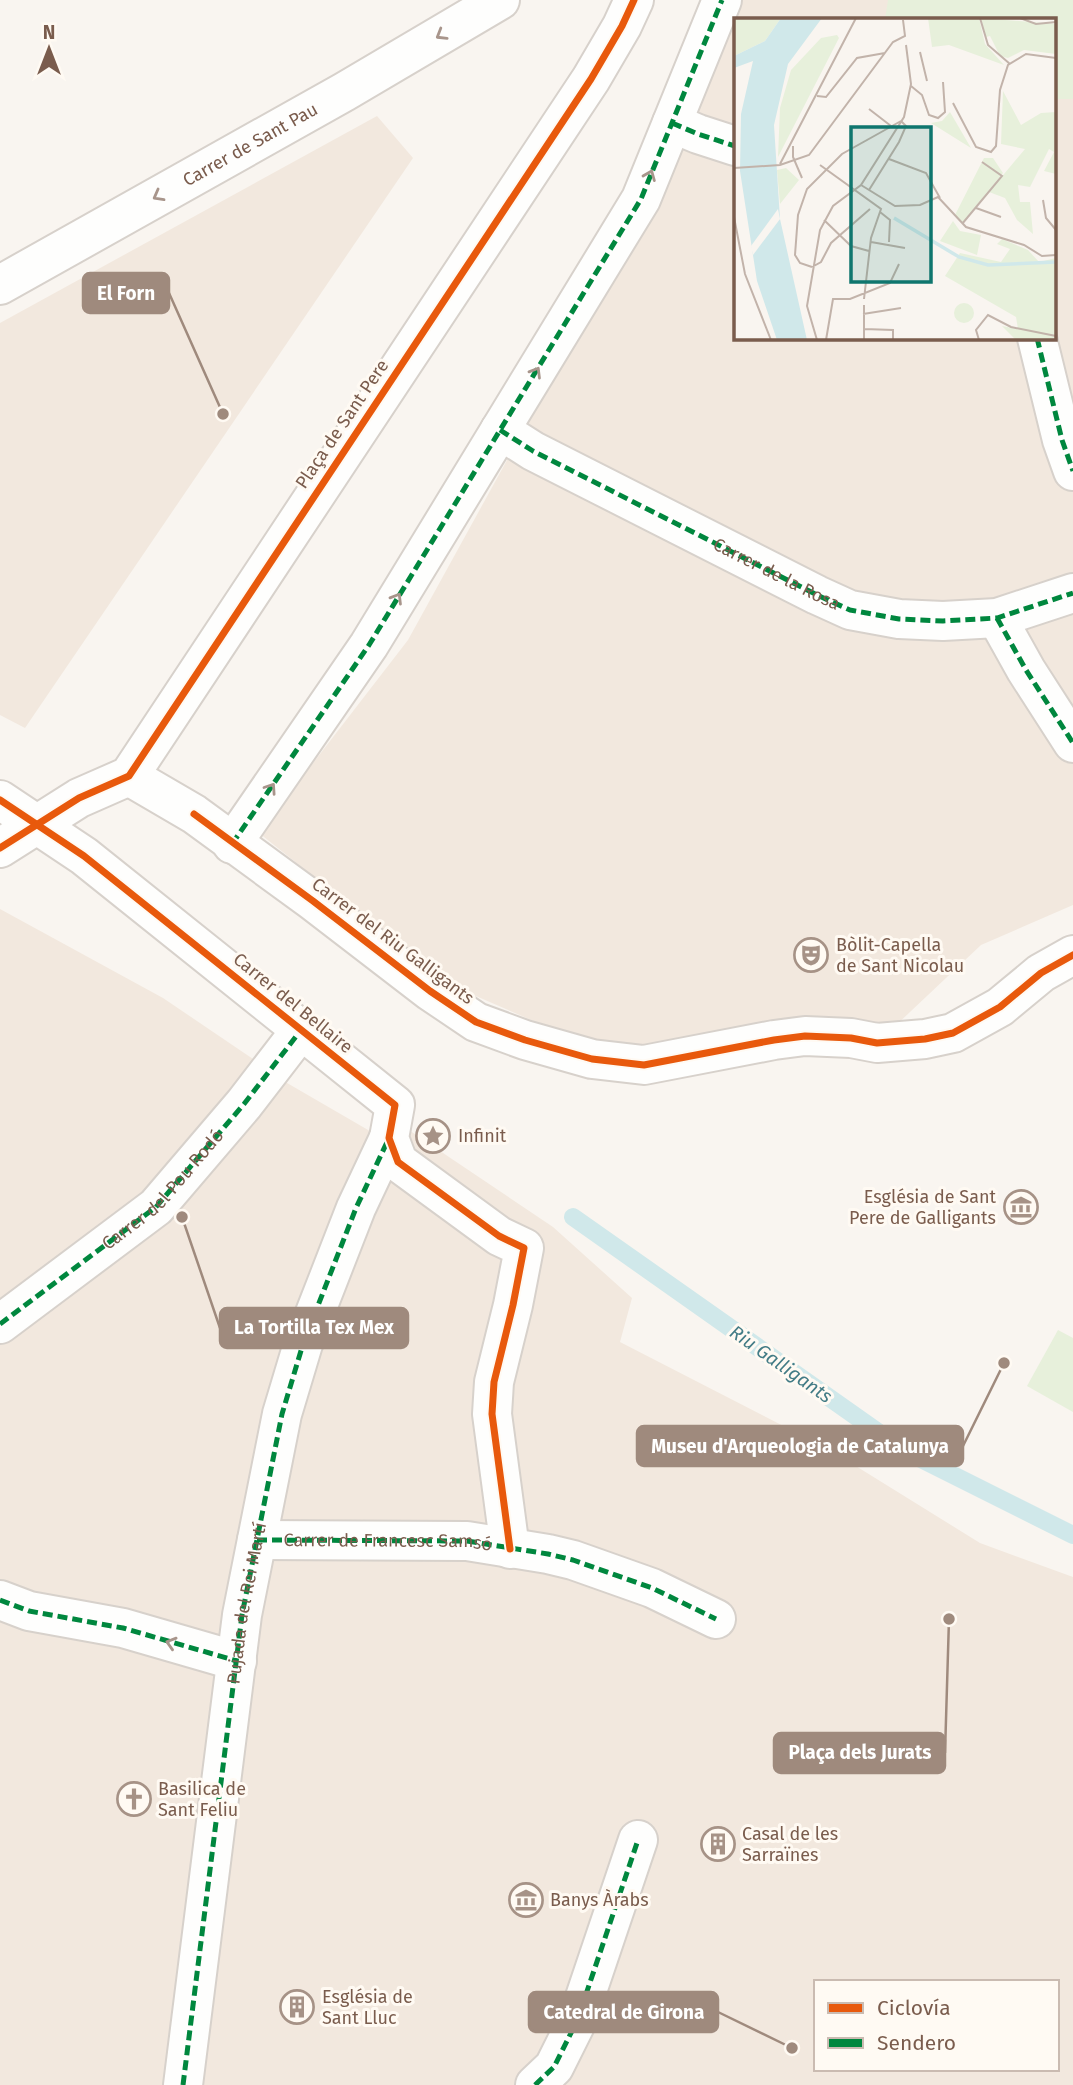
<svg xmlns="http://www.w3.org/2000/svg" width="1073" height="2085" font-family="'Fira Sans',sans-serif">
<rect width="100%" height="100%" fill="#f9f5f0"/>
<g fill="#f2e8de" fill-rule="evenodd">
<path d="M731 0H1073V905L981 945 892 1029 652 1052 568 1036 448 984 259 833 408 640 648 204ZM735 19H1054V338H735Z"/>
<path d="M377 116 413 158 25 728 0 715V323Z"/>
<path d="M0 909 163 998 259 1063 145 1198 0 1300Z"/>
<path d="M275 1076 375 1134 385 1114 553 1227 632 1298 620 1342 830 1450 980 1543 1073 1577V2085H0V1340ZM816 1982H1057V2069H816Z"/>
</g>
<g fill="#e7f0db">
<path d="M888 0H1073V99H1054V19H885Z"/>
<path d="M1058 1330 1073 1338V1412L1027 1386Z"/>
</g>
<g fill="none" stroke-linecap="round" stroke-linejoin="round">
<path stroke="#d0e8ea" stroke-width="18" d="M573 1217 905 1451 1073 1535"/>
<g stroke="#d7d1cb" stroke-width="42">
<g id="street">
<path d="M672 123 698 134 735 146"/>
<path id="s1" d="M0 285 344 92 500 0"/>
<path d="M1037 338 1062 440 1073 471"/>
<path d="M500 430 533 451 817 595 850 610 899 619 943 621 997 618 1073 593"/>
<path d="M997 618 1026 670 1073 743"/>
<path d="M129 776 194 814 313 901 430 991 476 1022 525 1040 592 1059 644 1065 774 1040 805 1036 851 1038 877 1043 925 1039 953 1033 1000 1007 1041 973 1073 955"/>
<path d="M0 800 84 856 395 1105 389 1138 398 1162 499 1236 524 1248 513 1305 494 1382 492 1414 510 1549"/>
<path d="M232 844 369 645 641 199 722 0"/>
<path d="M0 848 79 798 129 776 591 79 622 26 634 0"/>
<path d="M0 1324 156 1207 244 1104 301 1030"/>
<path id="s2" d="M257 1540 467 1541 548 1554 573 1560 652 1588 716 1619"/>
<path d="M0 1600 29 1611 123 1628 237 1661"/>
<path d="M183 2085 242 1615 282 1414 303 1344 356 1208 389 1138"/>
<path d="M535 2085 554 2067 577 2021 638 1840"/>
</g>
</g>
<use href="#street" stroke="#fefefd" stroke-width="38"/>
<g stroke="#00873e" stroke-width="5" stroke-dasharray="10 5" stroke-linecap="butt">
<path d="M672 123 698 134 735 146"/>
<path d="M1037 338 1062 440 1073 471"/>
<path id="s3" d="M500 430 533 451 817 595 850 610 899 619 943 621 997 618 1073 593"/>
<path d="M997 618 1026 670 1073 743"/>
<path d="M232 844 369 645 641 199 722 0"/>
<path id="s4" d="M0 1324 156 1207 244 1104 301 1030"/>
<path d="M257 1540 467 1541 548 1554 573 1560 652 1588 716 1619"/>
<path d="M0 1600 29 1611 123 1628 237 1661"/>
<path id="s5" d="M183 2085 242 1615 282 1414 303 1344 356 1208 389 1138"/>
<path d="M535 2085 554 2067 577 2021 638 1840"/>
</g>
<g stroke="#fffaf3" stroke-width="11">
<g id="cycleway">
<path d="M0 800 84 856 395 1105 389 1138 398 1162 499 1236 524 1248 513 1305 494 1382 492 1414 510 1549"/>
<path d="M194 814 313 901 430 991 476 1022 525 1040 592 1059 644 1065 774 1040 805 1036 851 1038 877 1043 925 1039 953 1033 1000 1007 1041 973 1073 955"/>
<path d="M0 848 79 798 129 776 591 79 622 26 634 0"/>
</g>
</g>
<use href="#cycleway" stroke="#e8590c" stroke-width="7"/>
</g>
<defs><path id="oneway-chevron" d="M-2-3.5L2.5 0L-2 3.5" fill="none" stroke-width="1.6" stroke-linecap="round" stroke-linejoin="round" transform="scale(1.75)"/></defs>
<g stroke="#a8958b">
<use href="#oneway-chevron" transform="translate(441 35) rotate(149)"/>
<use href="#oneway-chevron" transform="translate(650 175) rotate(-68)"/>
<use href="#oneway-chevron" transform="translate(158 196) rotate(151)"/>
<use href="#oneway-chevron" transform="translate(536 372) rotate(-59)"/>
<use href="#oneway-chevron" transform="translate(397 598) rotate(-59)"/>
<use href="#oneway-chevron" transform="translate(271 788) rotate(-56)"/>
<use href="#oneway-chevron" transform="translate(171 1643) rotate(-163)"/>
</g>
<defs>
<g id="theatre-ring" transform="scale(1.75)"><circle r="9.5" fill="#fffaf3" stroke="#a69286" stroke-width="1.5"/><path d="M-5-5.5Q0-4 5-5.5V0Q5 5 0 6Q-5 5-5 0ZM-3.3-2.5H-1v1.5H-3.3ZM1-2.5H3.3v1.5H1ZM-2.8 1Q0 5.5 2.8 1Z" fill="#a69286"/></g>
<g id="sight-ring" transform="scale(1.75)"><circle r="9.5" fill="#fffaf3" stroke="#a69286" stroke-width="1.5"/><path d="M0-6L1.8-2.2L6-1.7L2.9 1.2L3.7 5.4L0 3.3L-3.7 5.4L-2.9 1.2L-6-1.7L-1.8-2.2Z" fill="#a69286"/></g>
<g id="museum-ring" transform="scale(1.75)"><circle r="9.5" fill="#fffaf3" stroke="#a69286" stroke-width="1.5"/><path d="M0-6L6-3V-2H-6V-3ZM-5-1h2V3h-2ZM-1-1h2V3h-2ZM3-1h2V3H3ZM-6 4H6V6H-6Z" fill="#a69286"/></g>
<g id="church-ring" transform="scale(1.75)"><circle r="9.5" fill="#fffaf3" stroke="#a69286" stroke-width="1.5"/><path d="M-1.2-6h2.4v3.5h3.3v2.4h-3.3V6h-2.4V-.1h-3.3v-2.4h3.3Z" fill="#a69286"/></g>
<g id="building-ring" transform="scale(1.75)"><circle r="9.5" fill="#fffaf3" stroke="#a69286" stroke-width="1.5"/><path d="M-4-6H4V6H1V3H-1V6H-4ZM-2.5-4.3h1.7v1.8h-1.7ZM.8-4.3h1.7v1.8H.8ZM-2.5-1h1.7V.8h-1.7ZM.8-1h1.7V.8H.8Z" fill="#a69286"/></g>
</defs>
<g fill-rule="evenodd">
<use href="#theatre-ring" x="811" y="955"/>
<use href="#sight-ring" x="433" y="1136"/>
<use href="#museum-ring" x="1021" y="1207"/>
<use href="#church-ring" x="134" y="1799"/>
<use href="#building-ring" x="718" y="1844"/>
<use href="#museum-ring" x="526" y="1900"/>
<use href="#building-ring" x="297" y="2007"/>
</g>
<g text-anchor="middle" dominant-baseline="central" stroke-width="6" stroke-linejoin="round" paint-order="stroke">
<g font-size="18" fill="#7a5c4d" stroke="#fffaf3">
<text stroke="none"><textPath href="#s1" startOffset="287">Carrer de Sant Pau</textPath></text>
<text transform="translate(342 424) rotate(-56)">Plaça de Sant Pere</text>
<text stroke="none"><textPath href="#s3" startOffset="312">Carrer de la Rosa</textPath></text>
<text transform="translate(393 941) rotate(37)">Carrer del Riu Galligants</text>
<text transform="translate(293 1003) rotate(39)">Carrer del Bellaire</text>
<text stroke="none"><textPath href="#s4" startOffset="212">Carrer del Pou Rodó</textPath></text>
<text stroke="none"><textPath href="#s2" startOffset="131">Carrer de Francesc Samsó</textPath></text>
<text stroke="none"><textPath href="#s5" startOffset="486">Pujada del Rei Martí</textPath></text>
</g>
<g font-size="18" fill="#7a5c4d" stroke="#fffaf3" text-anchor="start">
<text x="836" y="945">Bòlit-Capella<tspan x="836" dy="21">de Sant Nicolau</tspan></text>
<text x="458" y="1136">Infinit</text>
<text x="996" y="1197" text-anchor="end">Església de Sant<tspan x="996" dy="21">Pere de Galligants</tspan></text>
<text x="158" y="1789">Basilica de<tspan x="158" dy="21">Sant Feliu</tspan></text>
<text x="742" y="1834">Casal de les<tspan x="742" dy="21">Sarraïnes</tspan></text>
<text x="550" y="1900">Banys Àrabs</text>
<text x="322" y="1997">Església de<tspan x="322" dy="21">Sant Lluc</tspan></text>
</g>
<g font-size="19" font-style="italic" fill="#437c86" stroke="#fffaf3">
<text transform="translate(781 1364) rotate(35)">Riu Galligants</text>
</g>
</g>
<g transform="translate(734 18)">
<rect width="322" height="322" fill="#f9f5f0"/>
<path d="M0 0H47L31 23 0 38ZM194 0H245L251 26 270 47 215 27 198 29ZM247 0 322 6V36L290 32 274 40 266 38 256 18 252 19ZM103 17 105 20 44 139 46 90 57 52 87 20ZM269 73 287 107 307 95 322 94V156L310 153 320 134 315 131 296 169 284 167 286 184H296L299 216 283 202 271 180 255 174 291 131 267 126ZM216 94 237 130 197 105 208 103ZM250 140H259L269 155 228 205 221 197ZM52 150 65 162 46 186 43 152ZM219 203 226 213 247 217 243 237 206 223ZM268 221 294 232 305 244 322 240V322H282L268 308 284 311 282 299 211 258 226 235 267 244 276 231 263 226ZM220 295a10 10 0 1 1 20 0a10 10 0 1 1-20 0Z" fill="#e7f0db"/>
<path d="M47 0H88L54 46 40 107 46 201 73 322H43L23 263 6 153 7 96 19 43 0 50V38L31 23Z" fill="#d0e8ea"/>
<path d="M44 191 46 201 19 237 17 228Z" fill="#f9f5f0"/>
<path fill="none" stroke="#d0e8ea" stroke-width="3.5" d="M160 200 225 239 254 247 322 244"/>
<path fill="none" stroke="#c2b3aa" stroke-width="2" d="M246 0 254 27 276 46M286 0 302 6 322 4M186 34 193 63M177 68 188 77 195 97 204 100 211 94 209 64M83 78 92 79 123 40 151 35M219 85 242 129 257 134 262 128 266 72 274 47 292 36 322 40M135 91 157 108M59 128V139L68 160M155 141 192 155 206 180M46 146 122 0M86 147 147 191 137 220 130 281M0 150 46 147 75 137 159 24 171 18 169 2M127 167 161 188 186 187 204 179 232 209 290 227 308 238 322 237M135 172 165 124 172 108 167 103M309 182 312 200 322 212M242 190 267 199M146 194 156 202 155 224M0 199 11 256 37 322M90 202 117 228 135 233M228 206 268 158 248 144M137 224 171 230M78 249 66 245 61 237 64 197 73 171 108 136 167 103M78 249 87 244 97 225 136 191M130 287V322M129 296 167 290M130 311 159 312V322M83 322 73 288 86 212 99 188 127 167 170 99 177 66 172 27M92 322 99 281H116L156 265 165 246M245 322 242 312 254 297 277 309 322 318"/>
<path fill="#0f766e" fill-opacity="0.15" stroke="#0f766e" stroke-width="3.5" d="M117 109H197V264H117Z"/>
<rect width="322" height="322" fill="none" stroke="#7a5c4d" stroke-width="3.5"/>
</g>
<path fill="none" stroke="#9f8a7d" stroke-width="2.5" d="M223 414L169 293M182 1217L220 1328M1004 1363L963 1446M949 1619L945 1753M792 2048L718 2012"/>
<g fill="#9f8a7d" stroke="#fffaf3" stroke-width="2.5">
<circle cx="223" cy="414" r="7"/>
<circle cx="182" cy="1217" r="7"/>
<circle cx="1004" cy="1363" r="7"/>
<circle cx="949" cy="1619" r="7"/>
<circle cx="792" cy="2048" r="7"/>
</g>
<g fill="#9f8a7d" stroke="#9f8a7d" stroke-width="2.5">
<rect x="83" y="273" width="86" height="40" rx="7"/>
<rect x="220" y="1308" width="188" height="40" rx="7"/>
<rect x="637" y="1426" width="326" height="40" rx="7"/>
<rect x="774" y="1733" width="171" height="40" rx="7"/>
<rect x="529" y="1992" width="189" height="40" rx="7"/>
</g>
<g font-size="19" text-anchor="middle" font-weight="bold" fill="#fff">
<text x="126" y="300">El Forn</text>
<text x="314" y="1334">La Tortilla Tex Mex</text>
<text x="800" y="1453">Museu d'Arqueologia de Catalunya</text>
<text x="860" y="1759">Plaça dels Jurats</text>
<text x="624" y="2019">Catedral de Girona</text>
</g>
<rect x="814" y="1980" width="245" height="91" fill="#fffaf3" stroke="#cabbb1" stroke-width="2"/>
<rect x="828" y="2003" width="35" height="10" fill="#e8590c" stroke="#cabbb1" stroke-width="2"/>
<text x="877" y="2015" font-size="21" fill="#7a5c4d">Ciclovía</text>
<rect x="828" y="2038" width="35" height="10" fill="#00873e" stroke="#cabbb1" stroke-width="2"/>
<text x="877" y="2050" font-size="21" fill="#7a5c4d">Sendero</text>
<g transform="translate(49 49)" stroke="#fffaf3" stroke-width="5" paint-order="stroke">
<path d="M0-5L12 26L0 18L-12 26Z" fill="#7a5c4d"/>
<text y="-10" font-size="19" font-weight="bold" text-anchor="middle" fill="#7a5c4d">N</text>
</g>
</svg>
